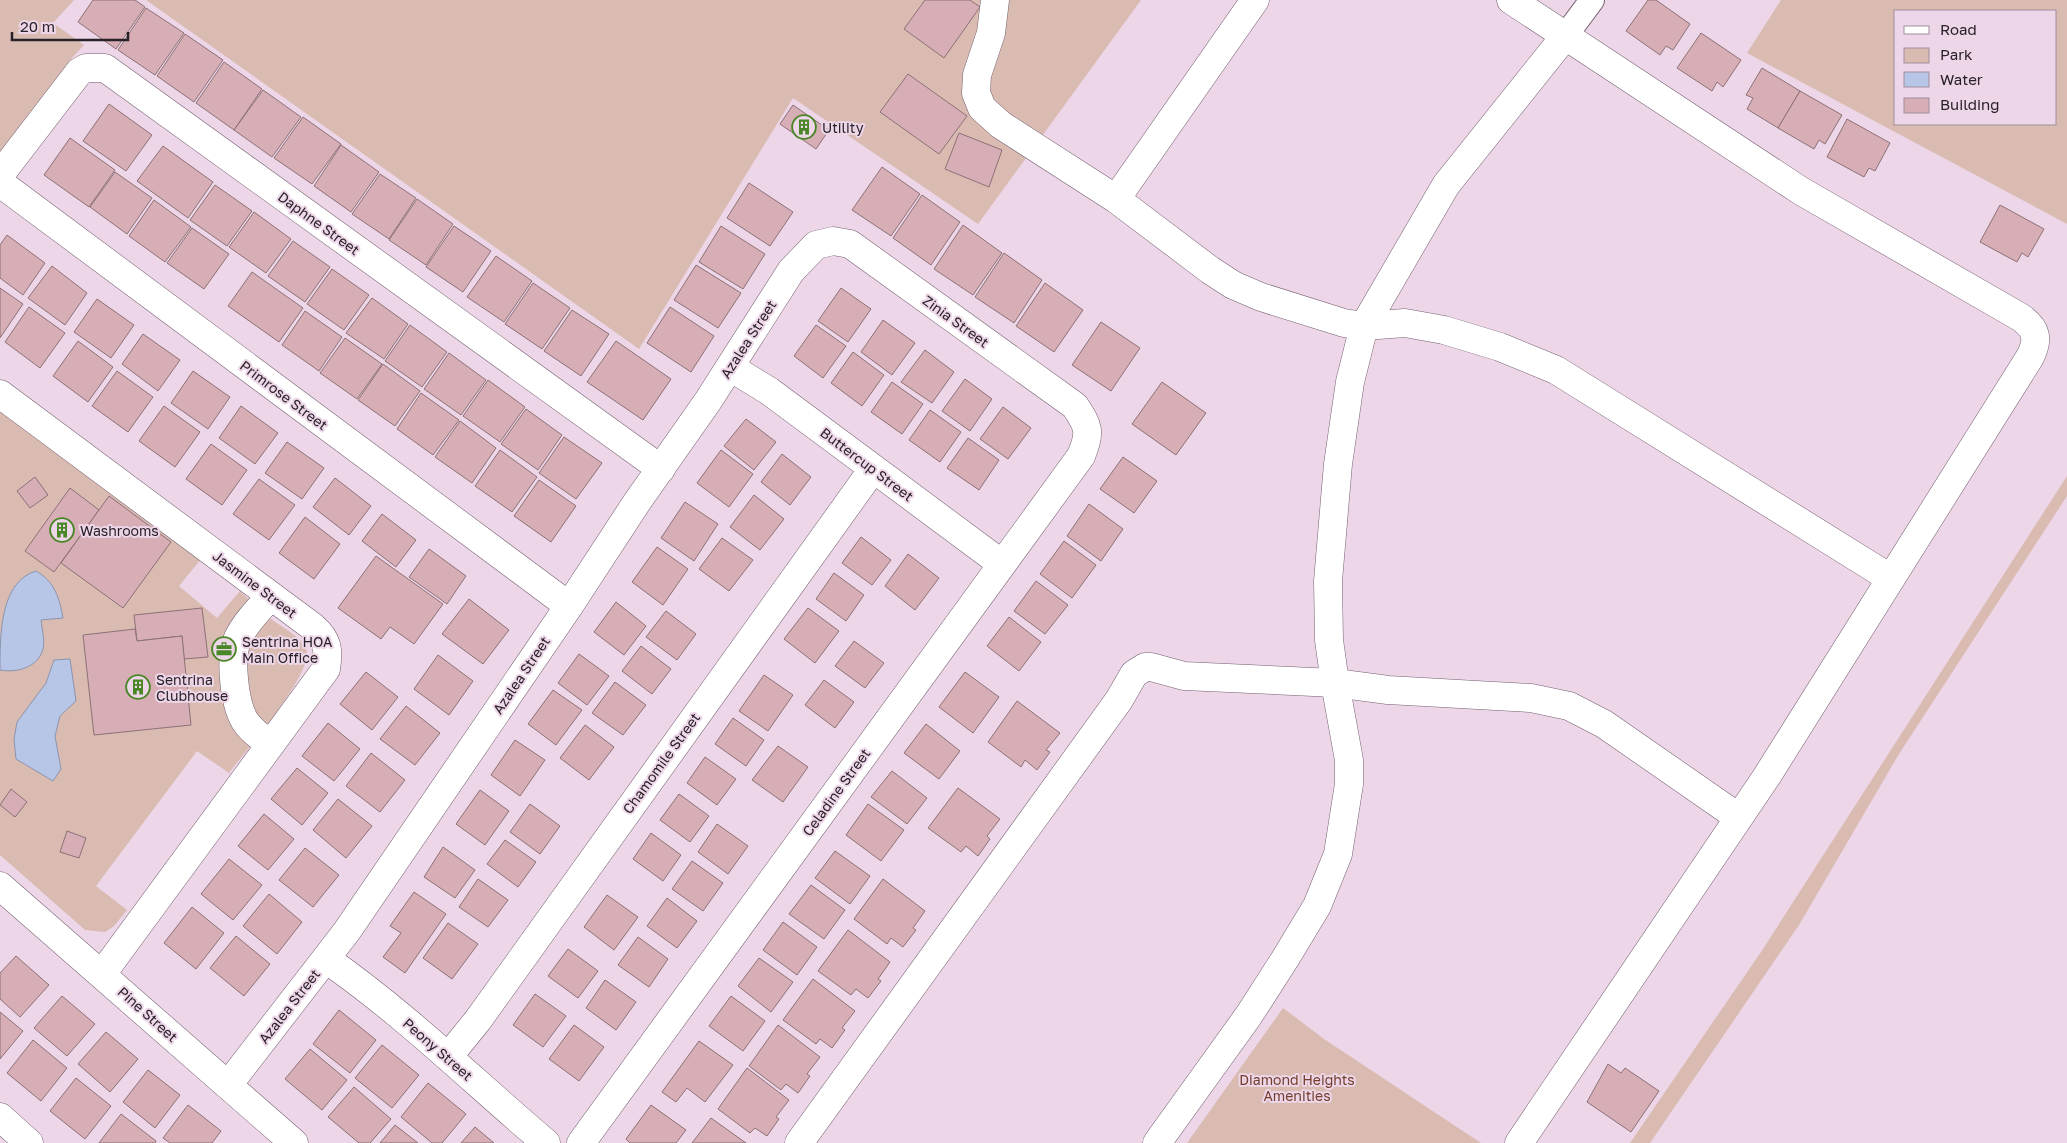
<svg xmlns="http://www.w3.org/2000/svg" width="2067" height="1143" font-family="'Golos Text',sans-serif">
<rect width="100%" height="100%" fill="#edd6e8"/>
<g fill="#d9bbb2" fill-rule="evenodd">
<path d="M0 0H74L53 23 84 45 71 59 79 72 0 175Z"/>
<path d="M146 0H1141L978 224 793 98 639 349Z"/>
<path d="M1781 0H2067V224L1747 53ZM1896 11H2056V124H1896Z"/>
<path d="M0 410 201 559 179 586 217 618 240 591C250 601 260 611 271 619 283 628 299 635 306 649 317 669 243 754 229 773L197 751 96 886 127 910 114 926 105 932 85 930 0 855Z"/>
<path d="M2067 476V496L1899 754 1799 925 1650 1143H1630L1761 952Z"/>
<path d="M1283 1008 1324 1039 1481 1143H1187Z"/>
</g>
<g fill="#b7c5e6" stroke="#8c94ad">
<path d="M36 571C55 582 59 597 63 618L41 620C42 629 45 641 43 649 38 668 16 673 0 670 0 634 0 582 36 571Z"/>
<path d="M70 659 76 701 60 716 55 736 61 769 53 781 16 759 14 739 17 722 46 683 54 660Z"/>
</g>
<g fill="#d7aeb6" stroke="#8c7176">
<path d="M93 0H135L145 7 116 49 78 22Z"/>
<path d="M925 0H970L980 7 944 58 904 29Z"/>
<path d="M1648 0H1656L1690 24 1673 50 1666 46 1660 55 1626 31Z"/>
<path d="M146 8 184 33 155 75 118 50Z"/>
<path d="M1701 33 1741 60 1723 87 1717 82 1712 91 1677 68Z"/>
<path d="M185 34 223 60 194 102 157 76Z"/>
<path d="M224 62 262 89 234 130 196 103Z"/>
<path d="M1762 68 1800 91 1778 128 1747 109 1753 98 1746 95Z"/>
<path d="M908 74 967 116 939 154 880 112Z"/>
<path d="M263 90 301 117 272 157 234 130Z"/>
<path d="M1800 91 1842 115 1825 144 1819 140 1814 149 1778 128Z"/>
<path d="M109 104 152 135 126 171 83 141Z"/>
<path d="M793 105 829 130 816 149 780 124Z"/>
<path d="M303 117 341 144 312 184 274 158Z"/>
<path d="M1847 119 1890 143 1875 171 1869 168 1864 177 1827 157Z"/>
<path d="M959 133 1002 150 989 187 945 169Z"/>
<path d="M70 138 115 170 89 207 44 175Z"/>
<path d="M341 145 379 172 351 212 314 186Z"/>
<path d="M163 146 213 182 188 218 137 181Z"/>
<path d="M882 167 920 194 891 236 852 210Z"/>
<path d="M115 172 152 198 127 234 90 207Z"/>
<path d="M380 174 416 198 389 239 352 214Z"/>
<path d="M749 183 793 212 770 246 727 218Z"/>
<path d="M215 185 252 211 227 246 190 220Z"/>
<path d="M922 195 960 222 931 265 893 238Z"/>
<path d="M417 199 453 224 426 265 389 240Z"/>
<path d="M154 200 191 227 165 262 129 236Z"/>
<path d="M2000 205 2044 229 2028 257 2022 253 2017 262 1980 242Z"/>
<path d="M254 212 291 239 266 273 229 247Z"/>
<path d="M963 225 1002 253 973 295 934 269Z"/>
<path d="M454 226 491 251 463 292 426 267Z"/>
<path d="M721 226 765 254 743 289 699 262Z"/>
<path d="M192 228 229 254 204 289 167 263Z"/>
<path d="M7 235 45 263 23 295 0 278V245Z"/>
<path d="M293 241 330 267 305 302 268 276Z"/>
<path d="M1004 253 1042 280 1014 323 975 297Z"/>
<path d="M496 256 532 281 504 322 467 297Z"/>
<path d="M696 265 741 293 718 328 674 300Z"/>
<path d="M52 266 87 293 65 325 28 298Z"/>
<path d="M332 269 369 295 344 330 307 304Z"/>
<path d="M252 272 303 308 279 342 228 306Z"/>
<path d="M533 283 570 308 542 349 505 324Z"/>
<path d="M1045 283 1083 310 1054 352 1016 326Z"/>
<path d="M0 288 23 304 0 338Z"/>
<path d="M841 288 871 309 848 342 818 321Z"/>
<path d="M372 298 408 324 384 359 346 333Z"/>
<path d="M97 299 134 325 111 358 74 332Z"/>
<path d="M29 307 65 333 40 368 5 342Z"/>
<path d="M670 307 714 336 691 372 647 343Z"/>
<path d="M572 310 609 334 581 376 544 351Z"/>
<path d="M305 311 342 337 319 371 282 345Z"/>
<path d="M883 320 915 343 892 375 861 352Z"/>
<path d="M1101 322 1140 348 1111 391 1072 365Z"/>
<path d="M410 325 447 352 422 387 385 361Z"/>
<path d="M816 325 846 346 823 378 794 356Z"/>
<path d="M143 334 180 360 158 391 122 364Z"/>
<path d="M345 338 382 364 357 399 320 373Z"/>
<path d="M78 341 113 367 88 402 53 376Z"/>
<path d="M616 341 671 379 643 420 587 382Z"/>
<path d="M925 350 954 372 932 403 901 382Z"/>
<path d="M853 352 884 375 862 406 831 383Z"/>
<path d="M449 353 486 380 461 415 424 389Z"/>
<path d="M383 364 420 391 395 426 358 400Z"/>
<path d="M117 371 153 397 128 432 92 406Z"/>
<path d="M193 371 230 397 208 429 171 403Z"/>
<path d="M965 379 992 399 970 431 942 411Z"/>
<path d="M488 380 525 407 500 442 463 416Z"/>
<path d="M892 382 923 404 902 434 871 412Z"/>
<path d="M1162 382 1206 413 1176 455 1132 424Z"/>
<path d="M421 393 459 420 433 455 397 429Z"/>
<path d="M164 406 200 432 175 467 139 441Z"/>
<path d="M241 406 278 433 255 464 219 438Z"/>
<path d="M1003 407 1031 428 1008 459 980 439Z"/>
<path d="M526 409 562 435 538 470 501 444Z"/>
<path d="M930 410 961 432 940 462 909 440Z"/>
<path d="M746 419 776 442 754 470 724 446Z"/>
<path d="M460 421 496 448 472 483 435 457Z"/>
<path d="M564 437 602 463 576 499 539 473Z"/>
<path d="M968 438 999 460 979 490 947 468Z"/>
<path d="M287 442 324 468 302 499 265 473Z"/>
<path d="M211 444 247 470 222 505 186 479Z"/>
<path d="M500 450 537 477 512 512 475 486Z"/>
<path d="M721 450 753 474 729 507 697 483Z"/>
<path d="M782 454 811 477 790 505 761 482Z"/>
<path d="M1123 457 1157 481 1134 513 1100 489Z"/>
<path d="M35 477 48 495 30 508 17 491Z"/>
<path d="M335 478 371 506 349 535 313 507Z"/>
<path d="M259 479 295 505 269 540 233 514Z"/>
<path d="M539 480 576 506 551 542 514 516Z"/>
<path d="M70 488 99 510 54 572 25 551Z"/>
<path d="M754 495 784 519 760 550 730 527Z"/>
<path d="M109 496 171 542 123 608 61 563Z"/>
<path d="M685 502 718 524 694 561 661 538Z"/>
<path d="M1089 504 1123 529 1101 561 1067 536Z"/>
<path d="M382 514 416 540 396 567 362 541Z"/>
<path d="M305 517 340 544 314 579 279 553Z"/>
<path d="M861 537 891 560 872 585 842 563Z"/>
<path d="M722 538 753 560 729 591 699 569Z"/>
<path d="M1064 541 1096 565 1072 598 1040 574Z"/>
<path d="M657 547 688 569 663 605 632 582Z"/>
<path d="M429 549 466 576 447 604 409 577Z"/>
<path d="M908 554 939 578 915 610 885 586Z"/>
<path d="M376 556 443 604 414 644 390 627 381 639 338 608Z"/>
<path d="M834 573 864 595 846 621 816 599Z"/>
<path d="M1036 581 1068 605 1045 634 1014 611Z"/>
<path d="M469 599 509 630 483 664 442 634Z"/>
<path d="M616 602 646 626 624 655 594 632Z"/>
<path d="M202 608 208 657 184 659 182 636 137 641 134 615Z"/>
<path d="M808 608 839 631 815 663 784 639Z"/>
<path d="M666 611 696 634 677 660 646 637Z"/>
<path d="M1009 617 1041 642 1019 671 987 646Z"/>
<path d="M135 629 137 641 182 636 191 725 94 735 83 635Z"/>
<path d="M854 641 884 663 865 688 835 666Z"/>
<path d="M641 646 671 669 652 694 622 671Z"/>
<path d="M579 654 609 676 587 705 558 683Z"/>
<path d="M438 655 473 681 449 715 414 689Z"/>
<path d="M366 672 398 697 372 730 340 704Z"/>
<path d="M965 672 999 697 973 733 939 707Z"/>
<path d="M764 675 793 695 768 731 739 711Z"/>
<path d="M824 680 854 702 835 728 805 705Z"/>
<path d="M615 682 646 705 623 735 592 713Z"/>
<path d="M553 690 582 710 556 745 528 724Z"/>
<path d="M1017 701 1060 733 1046 750 1050 752 1037 770 1025 760 1021 767 988 742Z"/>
<path d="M406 706 440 733 415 765 380 739Z"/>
<path d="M733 718 764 740 746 766 715 744Z"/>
<path d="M328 723 360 749 334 781 302 756Z"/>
<path d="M926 724 960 751 939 779 904 753Z"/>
<path d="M585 725 614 747 589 780 560 758Z"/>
<path d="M515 740 545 760 520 796 491 775Z"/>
<path d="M778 746 808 767 783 802 752 780Z"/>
<path d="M371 753 405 780 380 812 346 786Z"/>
<path d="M705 757 736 779 717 805 687 783Z"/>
<path d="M297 768 328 793 302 825 271 799Z"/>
<path d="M892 771 927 798 907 824 871 797Z"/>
<path d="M958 788 1000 819 987 836 990 839 978 856 966 846 961 852 928 828Z"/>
<path d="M11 789 27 802 15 817 0 805Z"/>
<path d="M480 790 509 811 485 845 456 824Z"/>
<path d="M679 794 709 816 690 842 660 820Z"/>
<path d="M338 799 372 826 346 858 313 830Z"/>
<path d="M530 804 560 826 540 854 510 832Z"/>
<path d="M868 804 904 830 881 861 846 835Z"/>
<path d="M264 814 294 839 268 870 238 846Z"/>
<path d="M717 824 748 846 728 874 698 852Z"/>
<path d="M67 831 86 838 79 858 60 852Z"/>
<path d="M651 833 681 855 663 881 633 859Z"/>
<path d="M505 840 536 862 518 887 487 864Z"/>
<path d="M443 847 475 870 455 898 424 877Z"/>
<path d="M305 848 339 875 313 907 279 880Z"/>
<path d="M835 851 870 876 850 904 815 878Z"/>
<path d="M229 859 262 885 233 920 201 894Z"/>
<path d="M692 861 723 883 703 911 672 889Z"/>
<path d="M478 879 508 900 488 927 459 907Z"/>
<path d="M883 879 925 911 913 928 916 930 903 947 891 938 887 944 854 919Z"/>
<path d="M811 885 845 910 824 939 789 914Z"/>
<path d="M414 892 446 914 405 973 383 957 401 933 390 926Z"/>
<path d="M269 894 302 922 277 954 243 926Z"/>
<path d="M607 895 638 917 614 950 584 927Z"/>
<path d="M667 898 697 921 677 948 647 926Z"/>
<path d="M192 907 224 933 196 969 164 943Z"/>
<path d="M783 922 817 947 797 975 763 950Z"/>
<path d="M448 923 478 944 452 979 423 958Z"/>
<path d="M848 930 890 962 878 979 881 981 868 998 856 989 851 995 818 971Z"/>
<path d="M236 936 270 964 244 996 210 968Z"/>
<path d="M638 937 668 959 649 987 618 965Z"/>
<path d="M568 949 598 971 578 998 548 976Z"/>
<path d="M16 956 49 985 20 1017 0 999V973Z"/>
<path d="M759 958 793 982 771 1012 738 986Z"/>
<path d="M813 979 855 1011 842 1028 845 1030 832 1048 820 1039 816 1044 783 1020Z"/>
<path d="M605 980 636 1002 616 1030 586 1008Z"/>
<path d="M535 994 566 1016 543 1047 513 1025Z"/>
<path d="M62 996 95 1024 67 1056 34 1028Z"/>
<path d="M731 996 765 1021 743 1051 709 1026Z"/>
<path d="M339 1010 376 1040 350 1073 313 1044Z"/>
<path d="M0 1012 23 1031 0 1059Z"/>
<path d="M574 1025 604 1047 579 1081 549 1059Z"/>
<path d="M778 1025 820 1057 807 1074 810 1076 798 1093 786 1084 781 1090 749 1066Z"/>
<path d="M106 1032 138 1059 110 1092 78 1064Z"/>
<path d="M33 1040 67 1068 41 1101 7 1073Z"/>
<path d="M699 1041 733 1065 705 1102 687 1088 676 1102 662 1092Z"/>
<path d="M382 1045 419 1075 392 1108 355 1078Z"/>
<path d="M310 1049 347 1080 322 1110 285 1079Z"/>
<path d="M1608 1064 1621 1073 1625 1068 1659 1091 1631 1132 1587 1102Z"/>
<path d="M747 1068 789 1100 776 1117 779 1119 767 1136 755 1128 750 1133 718 1109Z"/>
<path d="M148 1070 180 1095 155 1128 123 1102Z"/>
<path d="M76 1078 111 1106 85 1139 50 1111Z"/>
<path d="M428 1083 466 1114 442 1143H432L401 1117Z"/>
<path d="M354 1087 391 1119 370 1143H359L328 1117Z"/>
<path d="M188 1105 221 1131 212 1143H170L163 1138Z"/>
<path d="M651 1105 686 1130 676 1143H630L626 1139Z"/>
<path d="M121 1114 156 1141 155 1143H99Z"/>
<path d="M711 1118 746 1143H692Z"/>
<path d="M395 1125 418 1143H380Z"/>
<path d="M475 1127 494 1143H461Z"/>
</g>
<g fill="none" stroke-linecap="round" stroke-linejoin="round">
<g stroke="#735f6f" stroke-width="26">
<path id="lane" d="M1566 35 1592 0"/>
</g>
<g stroke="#735f6f" stroke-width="29">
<g id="street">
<path d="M995 0 991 33 977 75 976 93 982 108 1001 125 1116 199 1255 0"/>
<path d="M1511 0 1801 191 2020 317C2037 329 2039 339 2030 357L1767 776 1519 1143"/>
<path d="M0 175 79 72 86 68H105L661 469"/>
<path d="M0 183 569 606"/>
<path d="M1116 199 1210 270 1233 285 1261 297 1344 323 1364 326 1405 323 1444 330 1500 347 1556 370 1890 578"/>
<path d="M730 367 769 391 1002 564"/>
<path d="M0 394 313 627C328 640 329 650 326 669L102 974"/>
<path d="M270 744C262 738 253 732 247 724 234 707 229 657 238 638 246 622 259 609 271 596"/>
<path d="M0 886 294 1143"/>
<path d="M326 959C405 1014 473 1081 546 1143"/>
<path d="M448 1057 478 1020 873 469"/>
<path d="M228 1085 347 931 569 606 637 502 708 401 791 271 816 245 833 241 850 244 1075 406C1089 427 1091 432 1081 456L581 1143"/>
<path d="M0 1117 29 1143"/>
<path d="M799 1143 1119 700 1134 674 1145 667H1151L1184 676 1335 683 1388 690 1531 698 1569 706 1604 724 1738 817"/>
<path d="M1157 1143 1249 1015 1285 959 1317 906 1338 854 1349 784V760L1335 683 1329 640 1328 581 1338 464 1350 382 1364 326 1446 185 1566 35"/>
</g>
</g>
<use href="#lane" stroke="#fff" stroke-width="24"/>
<use href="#street" stroke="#fff" stroke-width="28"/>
</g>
<defs>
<g id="building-ring" transform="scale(1.25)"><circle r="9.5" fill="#edd6e8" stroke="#498626" stroke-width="1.5"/><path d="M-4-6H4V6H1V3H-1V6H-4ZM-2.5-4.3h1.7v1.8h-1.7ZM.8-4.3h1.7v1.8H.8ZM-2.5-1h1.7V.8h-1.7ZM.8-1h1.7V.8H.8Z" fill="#498626"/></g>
<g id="office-ring" transform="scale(1.25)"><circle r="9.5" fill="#edd6e8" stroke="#498626" stroke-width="1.5"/><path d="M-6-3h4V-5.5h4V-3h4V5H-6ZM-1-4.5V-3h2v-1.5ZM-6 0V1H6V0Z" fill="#498626"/></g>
</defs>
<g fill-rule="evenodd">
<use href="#building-ring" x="804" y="127"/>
<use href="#building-ring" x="62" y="530"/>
<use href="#office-ring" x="224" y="649"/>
<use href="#building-ring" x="138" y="687"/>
</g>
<g text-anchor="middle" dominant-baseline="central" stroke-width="4" stroke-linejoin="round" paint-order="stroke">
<g font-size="14" fill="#292128" stroke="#edd6e8" text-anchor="start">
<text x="822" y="127">Utility</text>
<text x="80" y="530">Washrooms</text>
<text x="242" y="641">Sentrina HOA<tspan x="242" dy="16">Main Office</tspan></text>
<text x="156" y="679">Sentrina<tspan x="156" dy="16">Clubhouse</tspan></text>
</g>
<g font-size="14" fill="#292128" stroke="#edd6e8">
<text transform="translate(319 223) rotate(36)">Daphne Street</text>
<text transform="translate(956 321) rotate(36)">Zinia Street</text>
<text transform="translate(748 339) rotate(-57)">Azalea Street</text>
<text transform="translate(284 395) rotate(37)">Primrose Street</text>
<text transform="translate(867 464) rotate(37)">Buttercup Street</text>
<text transform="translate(255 584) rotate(37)">Jasmine Street</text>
<text transform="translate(521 675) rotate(-56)">Azalea Street</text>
<text transform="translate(661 763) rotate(-54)">Chamomile Street</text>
<text transform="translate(836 792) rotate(-54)">Celadine Street</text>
<text transform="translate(289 1006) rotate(-52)">Azalea Street</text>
<text transform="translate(148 1014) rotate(42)">Pine Street</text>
<text transform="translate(438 1049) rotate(41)">Peony Street</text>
</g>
<g font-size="14" fill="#733e2d" stroke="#edd6e8">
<text x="1297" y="1079">Diamond Heights<tspan x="1297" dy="16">Amenities</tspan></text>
</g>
</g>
<rect x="1894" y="10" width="162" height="115" fill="#edd6e8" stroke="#9f8e9b"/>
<rect x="1904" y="26" width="25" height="8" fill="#ffffff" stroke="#9f8e9b"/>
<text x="1940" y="35" font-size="15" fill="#292128">Road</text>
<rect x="1904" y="48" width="25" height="15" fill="#d9bbb2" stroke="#9f8e9b"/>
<text x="1940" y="60" font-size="15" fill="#292128">Park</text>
<rect x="1904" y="72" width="25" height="15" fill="#b7c5e6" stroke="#9f8e9b"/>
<text x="1940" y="85" font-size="15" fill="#292128">Water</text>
<rect x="1904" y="98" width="25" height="15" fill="#d7aeb6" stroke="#9f8e9b"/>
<text x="1940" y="110" font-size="15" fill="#292128">Building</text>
<path d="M12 32v8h116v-8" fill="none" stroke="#292128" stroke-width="2.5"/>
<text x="20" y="32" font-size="15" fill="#292128" stroke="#edd6e8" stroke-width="4" paint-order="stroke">20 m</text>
</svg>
